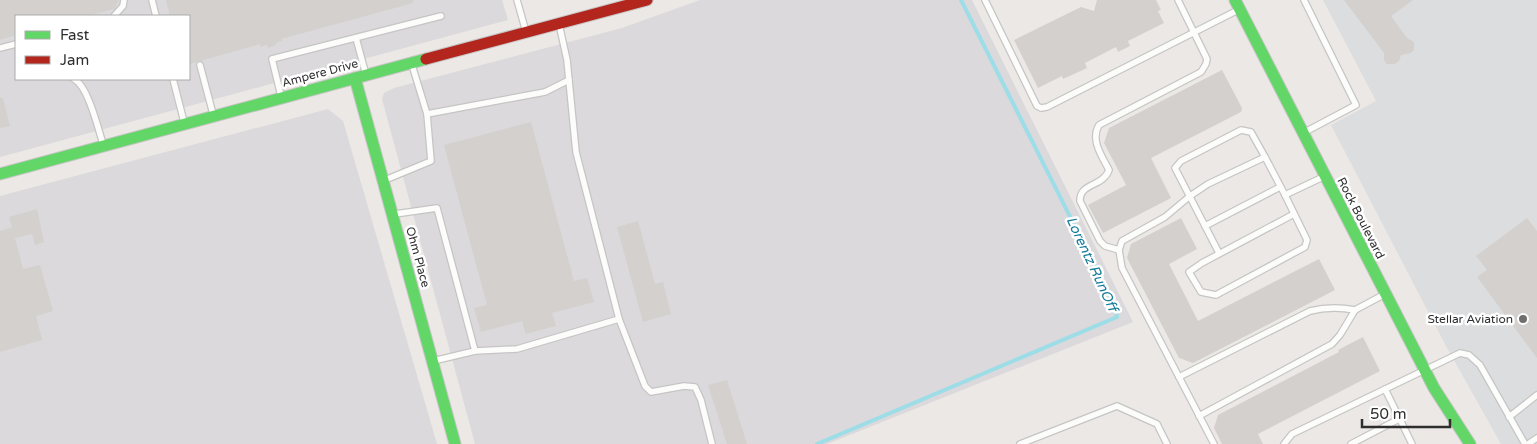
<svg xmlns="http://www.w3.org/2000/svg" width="1537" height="444" font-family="'Varela Round',sans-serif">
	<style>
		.industrial { fill: #dbd9db; fill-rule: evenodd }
		.airport { fill: #dcdddf }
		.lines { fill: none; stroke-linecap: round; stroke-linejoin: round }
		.stream { stroke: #9ddde7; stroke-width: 4 }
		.building { fill: #d3d0ce }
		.lane-casing { stroke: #c6c5c5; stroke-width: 8 }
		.fast-casing { stroke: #c6c5c5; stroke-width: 13 }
		.jam-casing { stroke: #c6c5c5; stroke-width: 13 }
		.lane { stroke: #fcfcfb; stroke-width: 5.5 }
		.fast { stroke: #63d668; stroke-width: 11 }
		.jam { stroke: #b3261e; stroke-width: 11 }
		.poi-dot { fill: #706f6e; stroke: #fff; stroke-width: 2 }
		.labels { text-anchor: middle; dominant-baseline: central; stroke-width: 5; stroke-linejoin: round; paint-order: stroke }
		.street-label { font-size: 12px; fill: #2e2e2e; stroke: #fff }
		.poi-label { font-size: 12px; fill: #2e2e2e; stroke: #fff; text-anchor: end }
		.water-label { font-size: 14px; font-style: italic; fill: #167c9a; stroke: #fff }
	</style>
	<rect width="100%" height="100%" fill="#ebe8e5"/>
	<!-- industrial -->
	<g class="industrial">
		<path d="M0 0H502L508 20 0 157ZM16 16H189V79H16Z"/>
		<polygon points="700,0 972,0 1133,322 827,444 475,444 382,99 384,93 394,88 622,28"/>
		<polygon points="328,109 343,121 437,444 0,444 0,196"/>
	</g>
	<!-- airport -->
	<polygon class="airport" points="1323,0 1537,0 1537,444 1501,444 1446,346 1331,125 1376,101"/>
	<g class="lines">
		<!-- stream -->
		<polyline class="stream" points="817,444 1117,317 1115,306 961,0"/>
	</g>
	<!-- building -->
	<g class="building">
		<polygon points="0,0 119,0 114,9 87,16 16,16 16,35 0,40"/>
		<polygon points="166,0 413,0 413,3 281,39 282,41 276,43 276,45 268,48 267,45 260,47 260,44 189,64 189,16 170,16"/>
		<polygon points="1097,0 1156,0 1161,10 1158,11 1164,23 1128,41 1130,46 1118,52 1116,47 1085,63 1087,68 1063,79 1062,76 1038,88 1014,40 1081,7 1094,11"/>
		<polygon points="1344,0 1413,0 1391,16 1407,38 1414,42 1414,50 1410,53 1401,55 1399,61 1395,64 1387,64 1384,60 1384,53"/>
		<polygon points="1222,70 1242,108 1241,112 1151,158 1171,198 1103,233 1088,205 1126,185 1104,143 1109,128"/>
		<polygon points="0,98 3,98 10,126 0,128"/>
		<polygon points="531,122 574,281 587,278 594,302 552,313 556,326 526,334 522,321 481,332 474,308 487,305 444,145"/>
		<polygon points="37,209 44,242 35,245 32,234 15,238 23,269 40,265 53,311 36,316 42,340 0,352 0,231 12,227 9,217"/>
		<polygon points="1181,218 1197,249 1169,264 1198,321 1319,259 1335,290 1193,363 1179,358 1127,258 1131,244"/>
		<polygon points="1527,218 1537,231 1537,358 1477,277 1487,270 1476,256"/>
		<polygon points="638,221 655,284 663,282 671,314 643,322 617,227"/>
		<polygon points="1363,337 1380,371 1258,434 1263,444 1222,444 1214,428 1218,415 1339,352 1338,350"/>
		<polygon points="727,380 747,444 727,444 708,385"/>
	</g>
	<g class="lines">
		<!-- lane casing -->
		<g class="lane-casing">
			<g id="lane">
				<polyline points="152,0 156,16"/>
				<polyline points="517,0 526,32"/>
				<polyline points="985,0 1037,106 1041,108 1047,107 1238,10"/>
				<polyline points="1304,0 1356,105 1305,132"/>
				<polyline points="114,16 123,6 124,0"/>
				<polyline points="356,38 366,75"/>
				<polyline points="0,48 16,44"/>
				<polyline points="200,65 213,114"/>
				<path d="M74 79C88 86 98 128 103 144"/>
				<polyline points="173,79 184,122"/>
				<polyline points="281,96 272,59 441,16"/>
				<polyline points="427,114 545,92 569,80"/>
				<polyline points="385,180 431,161 427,114 412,65"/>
				<polyline points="1285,195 1307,240 1305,247 1216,295 1201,292 1189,272 1202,263 1294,214"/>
				<polyline points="395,214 437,208 475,351 433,361"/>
				<polyline points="1205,226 1280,187"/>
				<path d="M1119 250 1105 246 1100 241 1080 201C1079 183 1103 187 1109 170 1102 156 1090 140 1099 125L1201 72 1206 64 1207 59 1178 0"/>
				<polyline points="1219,253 1175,168 1181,161 1241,130 1251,132 1265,157"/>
				<polyline points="619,319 645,386 651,392 684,386 695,387 701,400 712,444"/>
				<polyline points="475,351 517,349 619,319 576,152 567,60 559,24"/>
				<path d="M1179 377 1310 311C1326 307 1339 307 1355 310"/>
				<polyline points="1385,389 1412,444"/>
				<polyline points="1199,416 1332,344 1340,335 1355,310 1385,294"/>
				<polyline points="1509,417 1537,395"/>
				<polyline points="1020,444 1117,406 1157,424 1167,444"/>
				<polyline points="1214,444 1122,268 1119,250 1122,241 1165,217 1190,196 1208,184 1265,157 1285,195 1323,177"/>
				<polyline points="1284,444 1292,434 1460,353 1469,355 1480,365 1525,444"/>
				<polyline points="1351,444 1399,419"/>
				<polyline points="1528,444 1537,438"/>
			</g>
		</g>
		<!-- fast casing -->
		<g class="fast-casing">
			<g id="fast">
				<polyline points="1235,0 1434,388 1470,444"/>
				<polyline points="355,78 455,444"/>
				<polyline points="0,174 426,59"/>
			</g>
		</g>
		<!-- jam casing -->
		<g class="jam-casing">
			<polyline id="jam" points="426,59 647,0"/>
		</g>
		<!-- lane -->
		<use href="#lane" class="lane"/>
		<!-- fast -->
		<use href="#fast" class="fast"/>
		<!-- jam -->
		<use href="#jam" class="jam"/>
	</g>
	<!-- markers -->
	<circle class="poi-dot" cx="1523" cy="319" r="5"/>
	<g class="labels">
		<!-- street labels -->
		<g class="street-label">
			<text transform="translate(320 73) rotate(-15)">Ampere Drive</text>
			<text transform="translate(1361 218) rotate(63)">Rock Boulevard</text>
			<text transform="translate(418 257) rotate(75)">Ohm Place</text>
		</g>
		<!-- poi labels -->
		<g class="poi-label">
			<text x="1513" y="319">Stellar Aviation</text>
		</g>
		<!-- water labels -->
		<g class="water-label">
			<text transform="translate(1092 264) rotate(65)">Lorentz RunOff</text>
		</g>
	</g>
	<!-- legend -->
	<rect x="15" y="15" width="175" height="65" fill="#ffffff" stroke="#ababab"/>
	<rect x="25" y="31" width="25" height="8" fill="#63d668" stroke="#ababab"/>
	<text x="60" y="40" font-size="15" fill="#2e2e2e">Fast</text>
	<rect x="25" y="56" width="25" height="8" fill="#b3261e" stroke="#ababab"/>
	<text x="60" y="65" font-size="15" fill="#2e2e2e">Jam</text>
	<!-- scale -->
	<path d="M1362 419v8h88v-8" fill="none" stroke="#2e2e2e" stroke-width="2.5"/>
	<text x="1370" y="419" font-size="15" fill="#2e2e2e" stroke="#ffffff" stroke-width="4" paint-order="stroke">50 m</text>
</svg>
